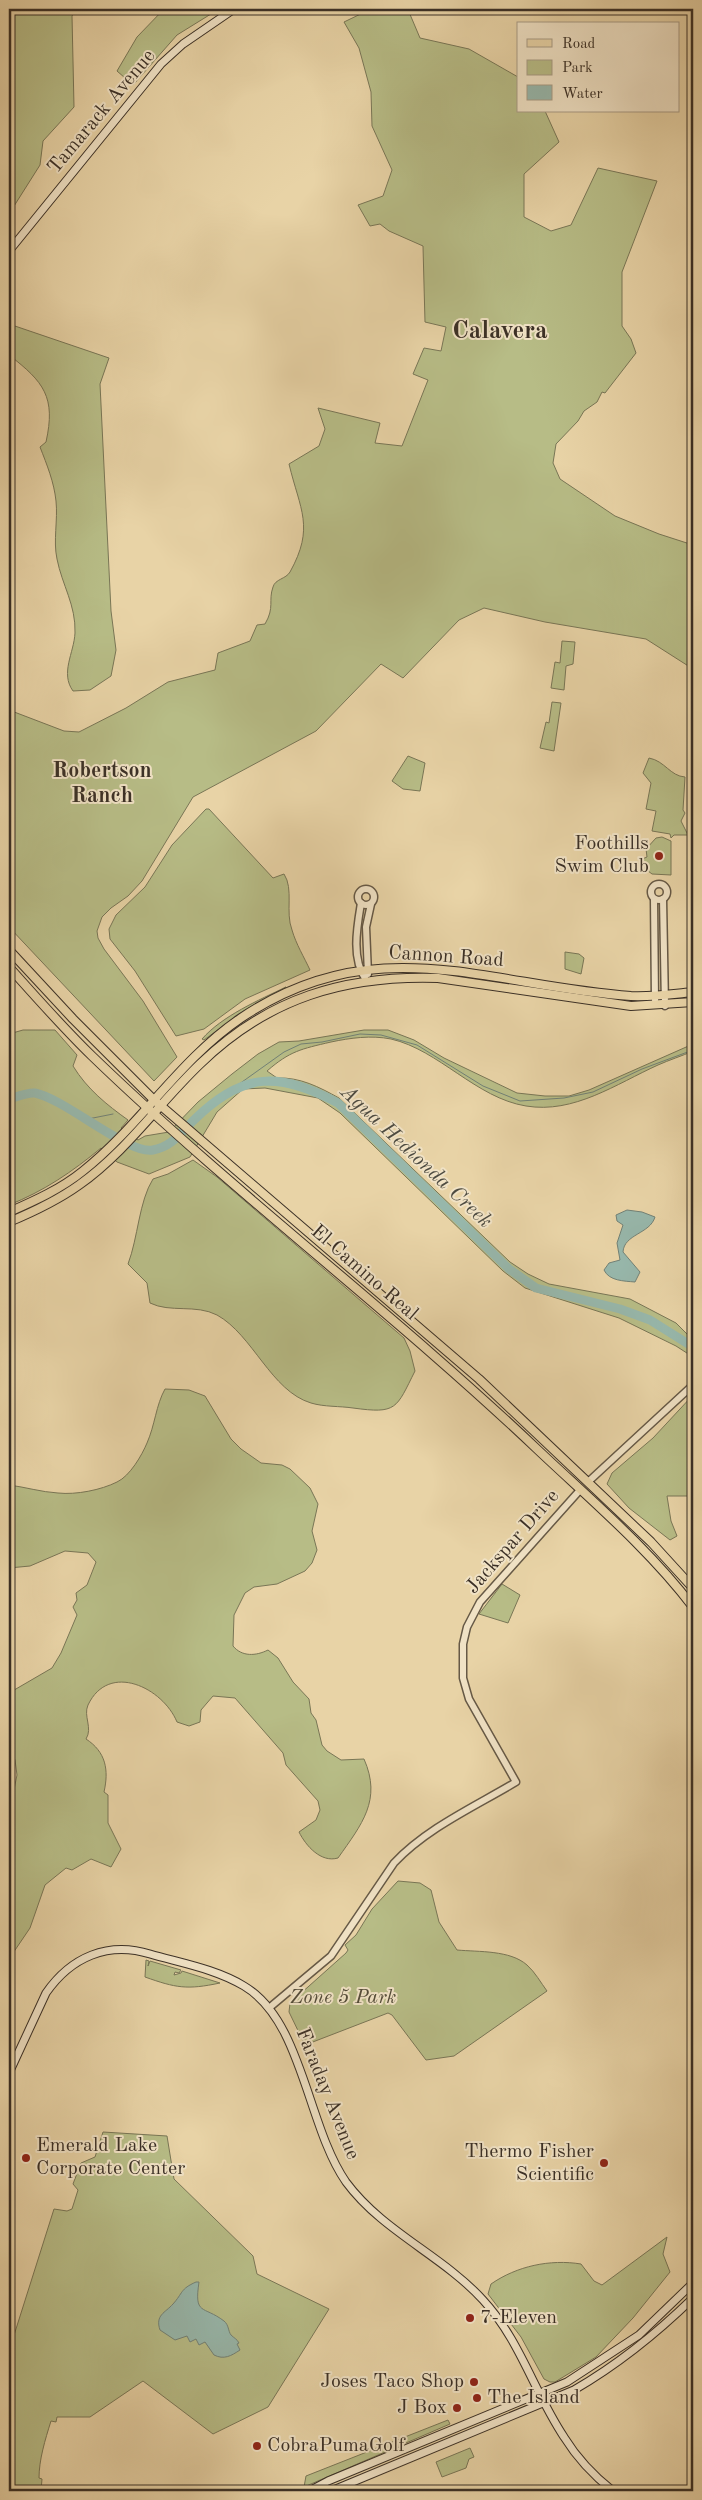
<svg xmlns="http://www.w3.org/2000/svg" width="702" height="2500" font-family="'Old Standard TT',serif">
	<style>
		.green { fill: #b7bc86; stroke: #797656 }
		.water { fill: #97b7ab; stroke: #728176 }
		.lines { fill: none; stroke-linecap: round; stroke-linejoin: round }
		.stream { stroke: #728176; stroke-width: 1 }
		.river { stroke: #97b7ab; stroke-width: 9 }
		.tertiary-casing { stroke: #665946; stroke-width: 9 }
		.secondary-casing { stroke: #3b3026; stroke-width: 9 }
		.primary-casing { stroke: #3b3026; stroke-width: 10 }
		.tertiary { stroke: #f0e2c5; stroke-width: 6 }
		.secondary { stroke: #f0e2c5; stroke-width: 7 }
		.primary { stroke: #e8d3a6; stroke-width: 8 }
		.poi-dot { fill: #8f2418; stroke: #f0e2c5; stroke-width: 2 }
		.labels { text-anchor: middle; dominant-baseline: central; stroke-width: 4; stroke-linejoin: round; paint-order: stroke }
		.street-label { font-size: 20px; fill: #3b3026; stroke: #f0e2c5 }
		.poi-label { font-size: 20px; fill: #3b3026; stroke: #f0e2c5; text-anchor: end }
		.park-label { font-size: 20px; font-style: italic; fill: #544c39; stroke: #f0e2c5 }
		.water-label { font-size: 21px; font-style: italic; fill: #4d4b41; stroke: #f0e2c5 }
		.quarter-label { font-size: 22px; font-weight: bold; fill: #3b3026; stroke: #f0e2c5 }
		.district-label { font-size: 25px; font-weight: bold; fill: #3b3026; stroke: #f0e2c5 }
	</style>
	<rect width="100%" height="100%" fill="#e8d3a6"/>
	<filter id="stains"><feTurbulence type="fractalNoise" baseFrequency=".004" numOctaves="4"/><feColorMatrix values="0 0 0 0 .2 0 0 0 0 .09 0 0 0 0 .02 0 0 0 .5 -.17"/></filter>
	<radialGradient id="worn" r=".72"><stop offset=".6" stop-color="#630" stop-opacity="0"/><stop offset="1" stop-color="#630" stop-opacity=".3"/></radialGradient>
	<!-- green -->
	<g class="green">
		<polygon points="9,9 76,9 72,16 74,107 43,141 40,165 9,214"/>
		<polygon points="164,9 219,9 177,35 133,85 117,71 137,37"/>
		<path d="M371 9 409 12 420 38 469 49 518 77V111H545L559 142 524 174V217L551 231 571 225 598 168 657 181 622 272V326L631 339 636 353 605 393 602 392 597 402 584 411 578 421 556 444 553 463 560 479 615 516 659 534 693 545V669L646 639 545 622 484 608 459 620 403 678 381 664 316 731 193 797 142 881 128 896 111 908 102 917 97 931 98 938 104 949 143 1001 177 1057 154 1081 9 927V710L64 731 79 732 126 708 168 682 215 670 218 653 250 641 257 625 265 624C275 607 268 601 273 587 275 579 286 579 290 572 315 527 300 510 289 464L319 446 325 429 318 408 380 423 375 443 402 446 428 380 413 374 424 348 441 351 446 327 425 322 423 246 389 231 380 224 370 226 358 205 383 196 392 170 372 126 371 92 359 48 344 22Z"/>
		<path d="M9 324 109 358 100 384 111 611 116 650 111 676 90 690 73 691C60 673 74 653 75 633 76 605 62 585 57 559 53 541 58 520 56 501 54 482 47 465 40 447L46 442C56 397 44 382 9 355Z"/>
		<polygon points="562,641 575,642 573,664 566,666 564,690 551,688 555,662 560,663"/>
		<polygon points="552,702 561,703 554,751 540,748 546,722 549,723"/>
		<polygon points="408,756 425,763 420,791 403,789 392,781"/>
		<path d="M649 758C665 761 670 776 685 777L683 810 685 813 681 821 688 835H674L671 838 670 834 652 831 656 811 646 809 651 783 643 773Z"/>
		<path d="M206 809H209L273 878 284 874C294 889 285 912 292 930 296 944 304 957 310 970L245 999 204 1029 176 1036 135 971 110 939 109 929 116 915 145 887 172 845Z"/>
		<polygon points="662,837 671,841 671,875 652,874 639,864 640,860 647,857 646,849 656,838"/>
		<polygon points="565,952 579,954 584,958 581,974 565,969"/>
		<path d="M286 987 245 1010 204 1040 202 1039C222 1016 259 1000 286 987Z"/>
		<path d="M23 1030H55L77 1055 73 1066C87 1089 107 1105 128 1120L121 1128 138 1140 145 1136 169 1132 198 1102 232 1074 258 1054 279 1042 299 1041 364 1030H388L414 1040 444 1058 517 1093 545 1096H569L589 1090 693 1044V1051C682 1056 669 1060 658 1065 616 1084 574 1114 526 1106 476 1098 439 1050 391 1039 371 1035 350 1038 331 1042 301 1049 290 1051 267 1071L277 1078C300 1077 319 1087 339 1098L510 1262 528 1274 549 1284 630 1299 676 1323 693 1340V1357L676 1346 619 1318 525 1288 503 1271 340 1113 318 1098 265 1088 243 1089 217 1112 190 1157 149 1174 117 1162 101 1148C72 1172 44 1191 9 1205V1034Z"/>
		<path d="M193 1160 217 1177 404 1338 410 1351 415 1371C396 1409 397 1414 353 1408 340 1406 324 1407 311 1403 271 1391 253 1335 217 1315 196 1304 170 1313 150 1303L147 1283 128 1264C138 1238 139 1201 153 1179L168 1174Z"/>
		<path d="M165 1389 189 1390 205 1396 231 1439 241 1449 261 1463 282 1465 290 1469 310 1488 318 1504 312 1531 317 1550 312 1563 305 1571 277 1584 254 1587 245 1593 234 1615 233 1646C242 1657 256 1656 268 1650L278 1658 293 1682 309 1699 311 1713 316 1720 322 1745 327 1751 341 1760 364 1759C382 1800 362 1824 338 1858 321 1863 306 1846 299 1832L316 1820 320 1810 318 1801 286 1765 283 1753 235 1698 213 1696 201 1710 200 1722 189 1726 177 1722C163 1688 109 1661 88 1705 83 1716 93 1728 86 1739 106 1752 109 1770 104 1792L108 1795V1823L121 1849 111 1867 91 1859 72 1870 66 1868 45 1885 30 1928 9 1959V1814L17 1775 15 1760 9 1748V1693L52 1668 61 1653 77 1615 73 1607 77 1600 76 1593 87 1585 96 1562 88 1553 65 1551 30 1566 9 1568V1485C25 1487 41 1492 58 1493 76 1495 101 1490 117 1482 130 1476 142 1455 147 1443 155 1425 156 1405 165 1389Z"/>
		<polygon points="693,1395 693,1496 667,1496 671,1521 677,1536 670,1540 629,1508 607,1484 612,1473 653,1438"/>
		<polygon points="502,1584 520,1595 508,1623 479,1614"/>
		<path d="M398 1881 420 1883 431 1890 439 1922 457 1950C479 1952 510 1950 527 1965 535 1972 541 1983 547 1991L454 2056 426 2060 392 2015 388 2013 305 2045 289 2012 290 2003 346 1953 348 1950 345 1945 356 1935 372 1909Z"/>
		<path d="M146 1960 149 1961 148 1966 150 1961 181 1970 179 1973 175 1972 174 1975 181 1973 182 1971 220 1983C187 1990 176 1988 145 1977Z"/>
		<path d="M103 2132 167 2136 174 2179 253 2256 257 2274 329 2309 268 2407 213 2434 143 2381 90 2417H57L56 2422 51 2421C45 2440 39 2460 39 2478L42 2479 41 2491H9V2351L54 2209 67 2211 72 2209 78 2190 73 2184 81 2163 95 2157Z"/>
		<path d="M667 2237 663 2254 670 2272 633 2318 596 2357 555 2382H550L544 2379 521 2337 488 2294 491 2284C517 2266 550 2259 581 2264L594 2281 602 2285Z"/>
		<polygon points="448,2420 450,2424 304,2487 306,2476"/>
		<polygon points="470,2448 474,2457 469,2459 466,2468 442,2477 436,2462"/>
	</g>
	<!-- water -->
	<g class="water">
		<path d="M627 1210 642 1212 655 1217C650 1234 624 1234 623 1252L640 1272 635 1282C624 1281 609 1281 604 1270L609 1263 620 1260 617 1243 623 1225 617 1221 616 1215Z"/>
		<path d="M196 2282H199C194 2316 203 2305 224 2321 229 2325 228 2331 231 2335 234 2338 237 2339 239 2343L237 2344 240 2350C231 2356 224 2360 214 2355L205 2342 199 2345 196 2339 190 2342 187 2336 175 2340 160 2330C155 2315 165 2313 173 2304 183 2293 180 2289 196 2282Z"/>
	</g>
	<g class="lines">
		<!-- stream -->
		<g class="stream">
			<polyline points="235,1087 284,1052 301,1044 322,1042 360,1034 381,1035 417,1045 483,1086 520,1101 564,1098 593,1092 642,1069 693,1050"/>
			<polyline points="88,1119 113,1114"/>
		</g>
		<!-- river -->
		<path class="river" d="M9 1099C16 1097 28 1092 35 1093 65 1099 129 1155 153 1150 173 1146 181 1132 195 1119 244 1071 280 1072 338 1103L509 1269 536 1288 620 1309 650 1320 693 1347"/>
		<!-- tertiary casing -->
		<g class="tertiary-casing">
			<g id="tertiary">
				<circle cx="659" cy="892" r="8"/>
				<circle cx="366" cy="897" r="8"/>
				<polyline points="654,899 655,1000"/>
				<polyline points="663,899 665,1006"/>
				<path d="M361 903C357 927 351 959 366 980"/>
				<polyline points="368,974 366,927 371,904"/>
				<polyline points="588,1482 693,1385"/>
				<path d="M269 2008 331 1956 394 1863C427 1828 474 1807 516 1782L469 1699 463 1678V1644L467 1627 480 1602 580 1490"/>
			</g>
		</g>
		<!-- secondary casing -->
		<g class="secondary-casing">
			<g id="secondary">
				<polyline points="9,251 161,64 183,44 234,9"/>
				<path d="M9 2073 46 1993C71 1957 108 1941 150 1954 181 1963 216 1969 244 1986 303 2021 307 2126 346 2182 383 2232 442 2255 483 2300 520 2340 534 2392 564 2437 577 2458 594 2476 613 2491"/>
				<polyline points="309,2491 328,2481 567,2382 639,2335 693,2283"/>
				<path d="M331 2491 574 2390C619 2364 656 2334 693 2298"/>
			</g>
		</g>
		<!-- primary casing -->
		<g class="primary-casing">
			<g id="primary">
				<polyline points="9,950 73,1019 153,1099 479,1379 651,1542 693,1588"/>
				<path d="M9 967C36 997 63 1028 92 1056 235 1194 394 1313 538 1450 591 1500 649 1549 693 1607"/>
				<path d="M9 1212C34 1201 61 1189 83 1171 141 1125 179 1060 241 1018 376 927 488 986 631 996 652 997 673 994 693 992"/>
				<path d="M9 1222C33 1212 58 1200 79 1185 126 1152 159 1103 200 1064 268 998 345 975 438 978L631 1006 693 1002"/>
			</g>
		</g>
		<!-- tertiary -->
		<use href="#tertiary" class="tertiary"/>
		<!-- secondary -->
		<use href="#secondary" class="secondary"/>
		<!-- primary -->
		<use href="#primary" class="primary"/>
	</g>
	<!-- markers -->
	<g class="poi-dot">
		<circle cx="659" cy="856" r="5"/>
		<circle cx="26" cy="2158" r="5"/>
		<circle cx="604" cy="2163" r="5"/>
		<circle cx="470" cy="2318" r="5"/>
		<circle cx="474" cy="2382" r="5"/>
		<circle cx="477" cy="2398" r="5"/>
		<circle cx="457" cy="2408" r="5"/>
		<circle cx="257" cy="2446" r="5"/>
	</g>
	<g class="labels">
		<!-- street labels -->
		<g class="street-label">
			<text transform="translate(102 112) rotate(-50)">Tamarack Avenue</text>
			<text transform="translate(446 957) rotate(4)">Cannon Road</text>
			<text transform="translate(364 1273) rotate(41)">El Camino Real</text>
			<text transform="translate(513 1542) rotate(-49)">Jackspar Drive</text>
			<text transform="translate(327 2094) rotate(68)">Faraday Avenue</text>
		</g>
		<!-- poi labels -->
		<g class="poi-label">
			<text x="649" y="844">Foothills<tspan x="649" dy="23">Swim Club</tspan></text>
			<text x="36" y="2146" text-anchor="start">Emerald Lake<tspan x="36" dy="23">Corporate Center</tspan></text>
			<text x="594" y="2152">Thermo Fisher<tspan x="594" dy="23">Scientific</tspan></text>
			<text x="480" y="2318" text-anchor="start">7-Eleven</text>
			<text x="464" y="2382">Joses Taco Shop</text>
			<text x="487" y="2398" text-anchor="start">The Island</text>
			<text x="447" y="2408">J Box</text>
			<text x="267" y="2446" text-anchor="start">CobraPumaGolf</text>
		</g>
		<!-- park labels -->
		<g class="park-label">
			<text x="343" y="1998">Zone 5 Park</text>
		</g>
		<!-- water labels -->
		<g class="water-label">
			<text transform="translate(416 1157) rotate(43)">Agua Hedionda Creek</text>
		</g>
		<!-- quarter labels -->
		<g class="quarter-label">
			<text x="102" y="771">Robertson<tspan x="102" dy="25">Ranch</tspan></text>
		</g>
		<!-- district labels -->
		<g class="district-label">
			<text x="500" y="331">Calavera</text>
		</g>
	</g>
	<!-- margin -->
	<rect width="702" height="2500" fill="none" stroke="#e8d3a6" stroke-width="30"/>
	<rect x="10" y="10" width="682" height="2480" fill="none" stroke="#3b3026" stroke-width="2.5"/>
	<rect x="15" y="15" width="672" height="2470" fill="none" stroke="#3b3026"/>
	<!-- legend -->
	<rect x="517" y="22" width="162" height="90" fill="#f0e2c5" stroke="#a89b85"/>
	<rect x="527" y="39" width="25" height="8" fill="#e8d3a6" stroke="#a89b85"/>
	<text x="562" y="48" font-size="15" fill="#3b3026">Road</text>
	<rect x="527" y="60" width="25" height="15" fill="#b7bc86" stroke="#a89b85"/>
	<text x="562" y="72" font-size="15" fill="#3b3026">Park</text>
	<rect x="527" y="85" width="25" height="15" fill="#97b7ab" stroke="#a89b85"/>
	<text x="562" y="98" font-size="15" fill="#3b3026">Water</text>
	<rect width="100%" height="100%" filter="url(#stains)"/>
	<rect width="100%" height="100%" fill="url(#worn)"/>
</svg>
